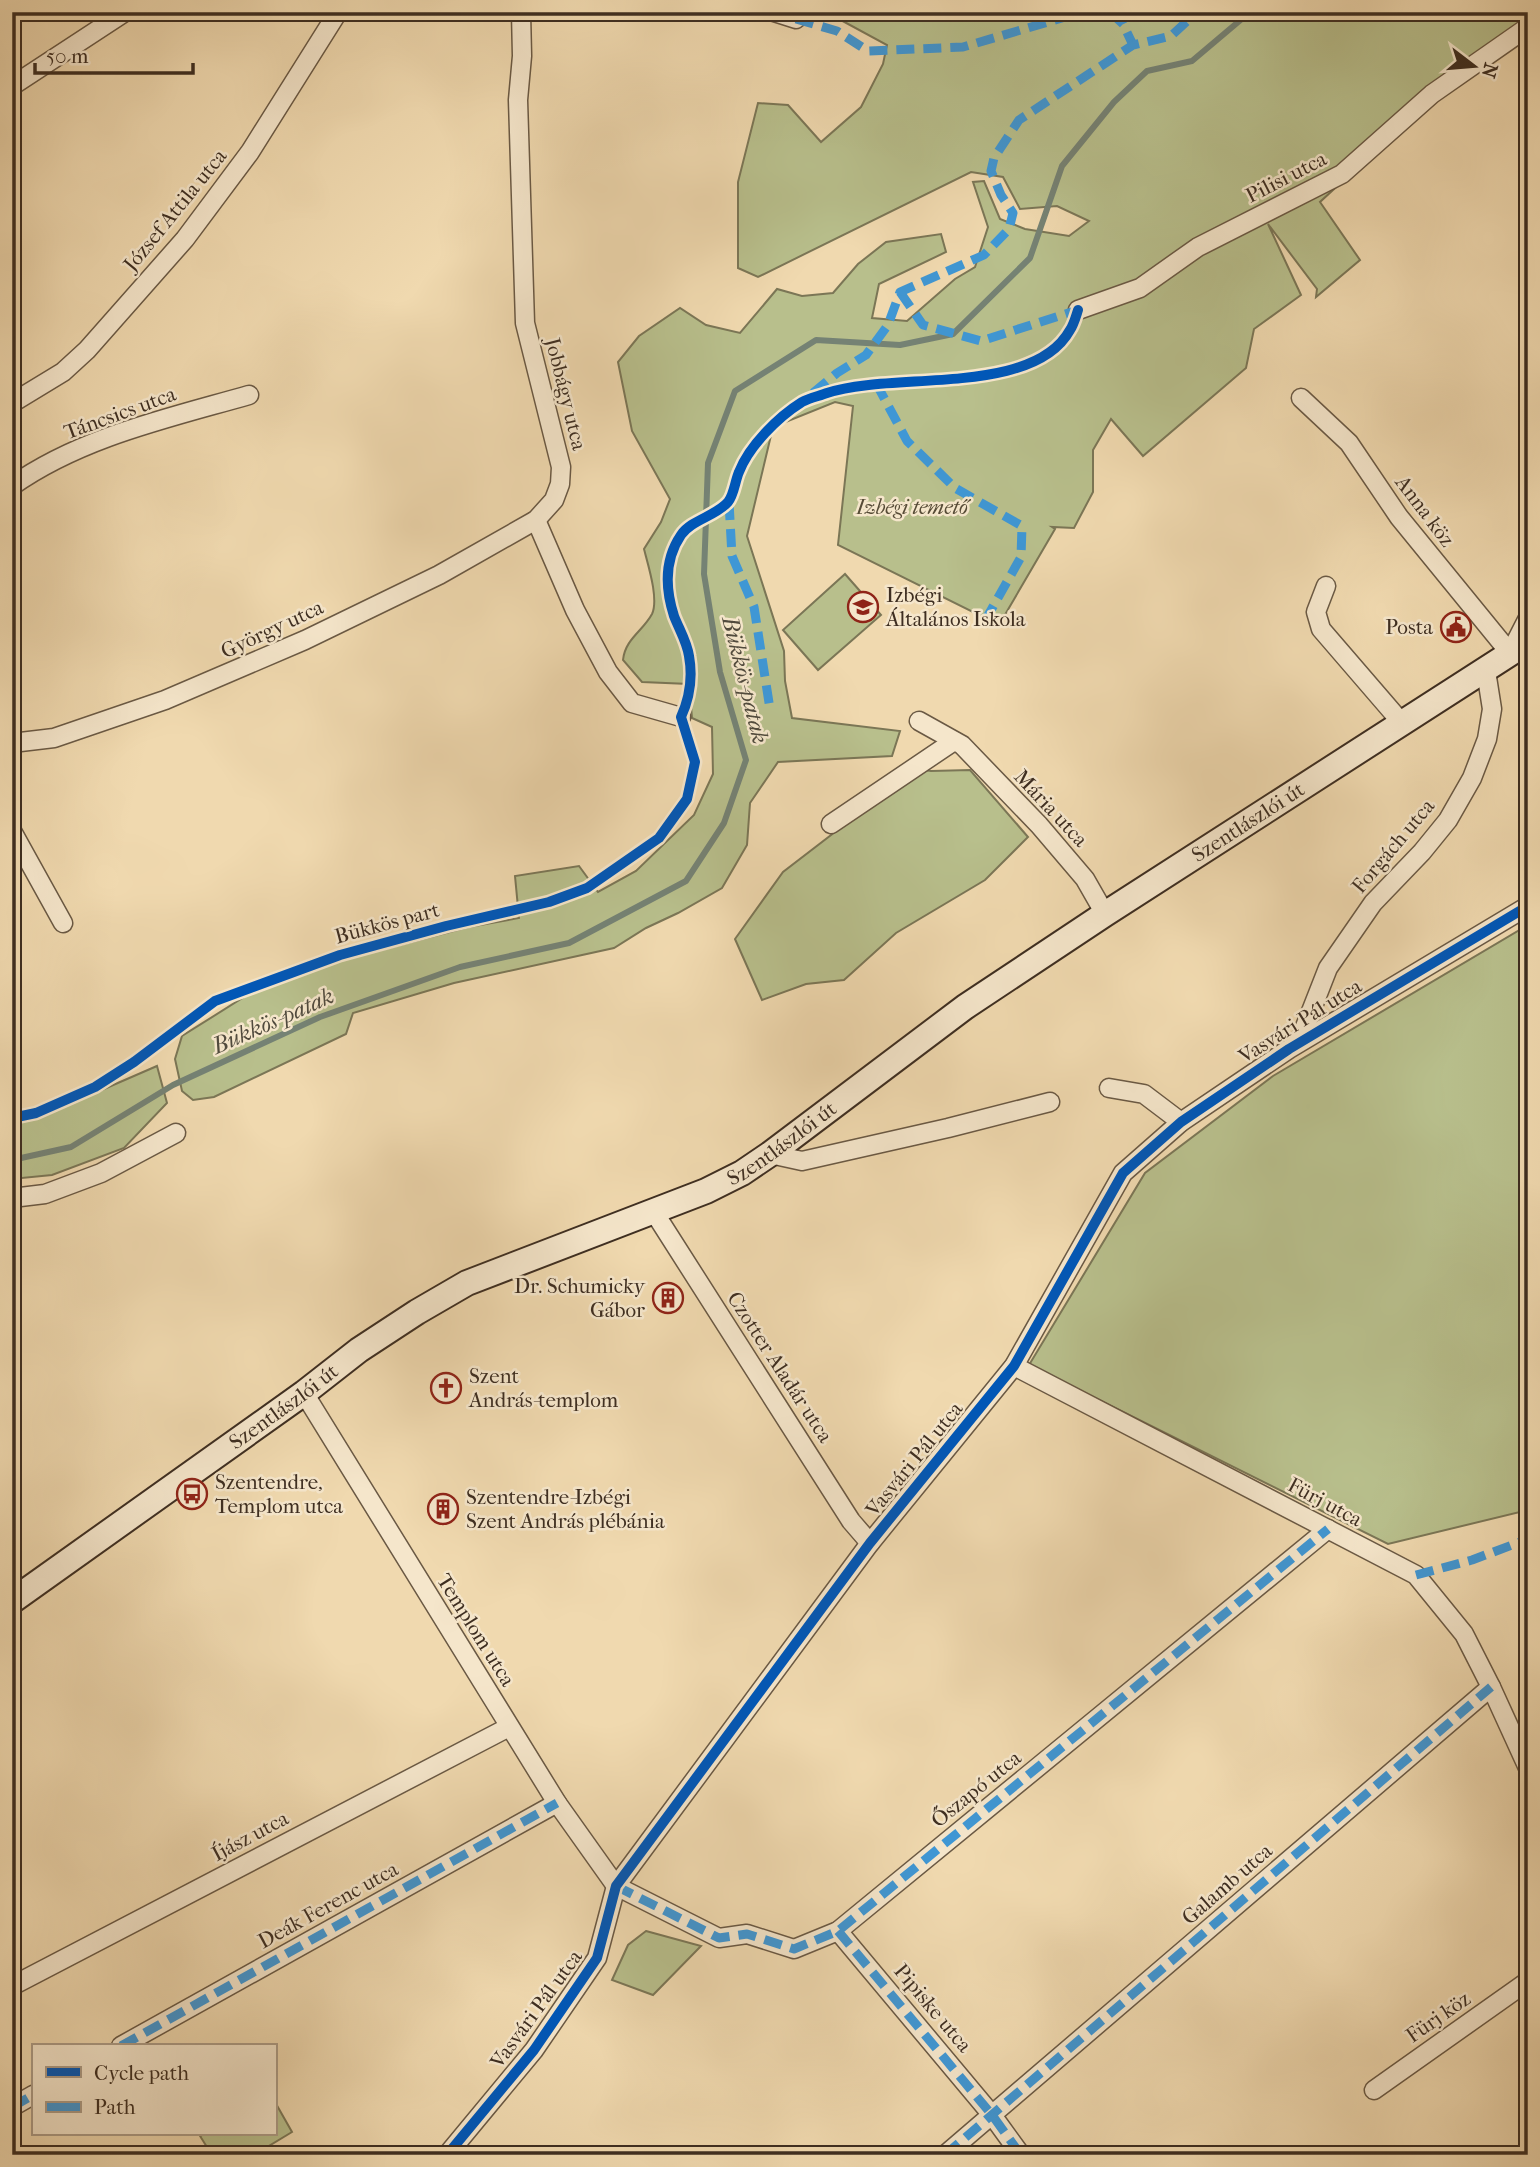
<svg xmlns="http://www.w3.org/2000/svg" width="1540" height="2167" font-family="'IM FELL French Canon',serif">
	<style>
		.green { fill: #b8bf8c; stroke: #7b7656; stroke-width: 2 }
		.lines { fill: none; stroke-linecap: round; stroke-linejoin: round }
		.stream { stroke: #758274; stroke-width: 6 }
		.minor-casing { stroke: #6a5944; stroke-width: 21 }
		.secondary-casing { stroke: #3e2e21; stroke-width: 28 }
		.minor { stroke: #f5e6cb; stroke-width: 18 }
		.secondary { stroke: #f5e6cb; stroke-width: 24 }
		.quiet { stroke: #3f97d5; stroke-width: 9; stroke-dasharray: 18 9; stroke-linecap: butt }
		.cycleway-casing { stroke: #f5e6cb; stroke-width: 15 }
		.cycleway { stroke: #0057b8; stroke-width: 10 }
		.labels { text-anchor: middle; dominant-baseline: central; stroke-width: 5; stroke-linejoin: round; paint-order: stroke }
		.street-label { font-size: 21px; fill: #3e2e21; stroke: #f5e6cb }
		.park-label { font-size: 21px; font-style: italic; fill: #564b36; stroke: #f5e6cb }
		.poi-label { font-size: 21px; fill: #3e2e21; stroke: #f5e6cb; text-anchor: start }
		.water-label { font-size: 23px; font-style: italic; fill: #504a3d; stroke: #f5e6cb }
	</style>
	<rect width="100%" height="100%" fill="#f0d9af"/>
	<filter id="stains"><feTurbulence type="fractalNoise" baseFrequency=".00286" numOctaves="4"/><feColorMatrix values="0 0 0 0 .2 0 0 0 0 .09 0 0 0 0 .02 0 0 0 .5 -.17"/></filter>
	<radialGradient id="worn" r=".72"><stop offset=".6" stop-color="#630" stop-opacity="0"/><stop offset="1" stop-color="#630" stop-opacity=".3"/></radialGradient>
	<!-- green -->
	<g class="green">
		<path d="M826 12H1528V21L1472 62 1320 202 1360 260 1316 297 1317 289 1268 224 1301 295 1254 329 1246 368 1143 456 1111 419 1093 450V492L1074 528 1052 527 1055 529 999 625 838 545 853 406 835 402 773 427 747 536 784 651 785 681 792 718 900 731 892 756 778 762 750 803 747 845 722 888 678 913 646 928 614 948 454 983 353 1013 346 1034 214 1097 193 1100 182 1091 175 1059 182 1036 252 992 338 961 469 927 519 918 515 876 579 866 598 892 636 871 694 815 713 774 712 727 692 718 689 684 642 682 623 660C625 639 643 631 652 614 659 599 648 565 644 549L661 522 670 499 632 431 618 362 639 336 680 308 706 325 740 333 777 289 802 296 833 293 858 264 886 242 941 234 946 252 879 284 872 318 907 321 955 279 975 267 988 227 973 182 984 181 1000 219 1025 229 1069 236 1089 221 1057 206 1020 209 1003 177 971 172 758 277 738 268V182L758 103 788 105 821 142 861 107 883 64 887 45Z"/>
		<polygon points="845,574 881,615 818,670 783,630"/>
		<polygon points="917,769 931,771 970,770 1028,837 985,880 896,933 844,980 806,984 762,1000 735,939 783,872"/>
		<polygon points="1528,925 1528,1510 1388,1544 1029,1365 1145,1173 1273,1076"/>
		<polygon points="157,1066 167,1103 124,1148 52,1175 12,1179 12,1123 58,1109"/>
		<polygon points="646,1931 701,1946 653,1995 612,1980 628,1945"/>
		<polygon points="275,2102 292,2132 254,2155 212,2155 200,2136 204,2134 275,2134"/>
	</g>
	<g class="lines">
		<!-- stream -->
		<polyline class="stream" points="12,1160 71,1147 173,1085 320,1017 460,967 569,943 686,881 724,823 746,760 720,672 704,574 708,463 735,391 816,340 900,345 953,334 1030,258 1062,166 1114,102 1147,71 1192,61 1250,12"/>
		<!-- minor casing -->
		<g class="minor-casing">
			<g id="minor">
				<polyline points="774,12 796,19"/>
				<polyline points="12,86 125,12"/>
				<polyline points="1078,310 1140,288 1198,247 1342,174 1432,94 1528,27"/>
				<polyline points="1301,398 1349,443 1399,517 1510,653 1528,618"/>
				<polyline points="12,403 63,372 87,350 185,239 250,152 338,12"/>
				<path d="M12 486C81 437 169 418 249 395"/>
				<polyline points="536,520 575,610 608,672 632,703 681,717"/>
				<polyline points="1326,586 1316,612 1321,629 1402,723"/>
				<polyline points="919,721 962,745 1039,825 1085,879 1105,914"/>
				<polyline points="12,743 54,738 165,700 305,640 439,575 536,520 554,500 560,484 561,467 525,323 518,100 522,56 521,12"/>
				<polyline points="831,824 954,741"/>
				<polyline points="12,831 63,923"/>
				<polyline points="1299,1042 1328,968 1373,903 1422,852 1448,820 1472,778 1487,739 1492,709 1486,671"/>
				<polyline points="1109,1088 1144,1094 1181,1122"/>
				<polyline points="770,1154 802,1161 948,1128 1050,1102"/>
				<polyline points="12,1198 45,1194 101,1173 176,1133"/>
				<polyline points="654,1212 851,1521 870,1543"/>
				<polyline points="1014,1366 1416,1575 1464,1634 1491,1687 1528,1768"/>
				<polyline points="304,1393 557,1803 616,1886 719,1938 747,1934 794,1949 838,1931 1328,1529"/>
				<polyline points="838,1931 992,2115 1021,2155"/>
				<polyline points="12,1986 509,1727"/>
				<polyline points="121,2046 557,1803"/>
				<polyline points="1374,2090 1528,1981"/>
				<polyline points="12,2107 33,2095"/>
				<polyline points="447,2155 534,2050 597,1958 616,1886 870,1543 1014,1366 1123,1173 1181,1122 1289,1049 1528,906"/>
				<polyline points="945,2155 1491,1687"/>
			</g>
		</g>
		<!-- secondary casing -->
		<g class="secondary-casing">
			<g id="secondary">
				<path id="s1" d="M12 1601 304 1393 359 1350 417 1312 467 1283 706 1191 742 1173 770 1154 965 1007 1105 914 1528 642"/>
			</g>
		</g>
		<!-- minor -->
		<use href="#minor" class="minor"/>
		<!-- secondary -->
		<use href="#secondary" class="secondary"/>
		<!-- quiet -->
		<g class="quiet">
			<polyline points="1110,12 1123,24 1133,45"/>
			<polyline points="796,19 837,31 868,51 963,47 1082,12"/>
			<polyline points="900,292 923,325 981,341 1078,310"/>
			<polyline points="876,383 907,441 955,488 1022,526 1021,557 986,619"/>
			<polyline points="813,393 837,373 866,355 888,325 900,292 984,255 1009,229 1013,213 1001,195 991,171 994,158 1019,120 1133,45 1171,36 1197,12"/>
			<polyline points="729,502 732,556 754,607 770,709"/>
			<polyline points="1416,1575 1472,1560 1528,1539"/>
			<polyline points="616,1886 719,1938 747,1934 794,1949 838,1931 1328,1529"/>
			<polyline points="838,1931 992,2115 1021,2155"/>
			<polyline points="121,2046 557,1803"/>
			<polyline points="12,2107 33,2095"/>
			<polyline points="945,2155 1491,1687"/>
		</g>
		<!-- cycleway casing -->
		<g class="cycleway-casing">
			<g id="cycleway">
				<path d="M12 1118 36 1113 95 1087 134 1062 215 1001 340 955 446 926 549 902 587 888 659 838 687 799 695 762 681 717C690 697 693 678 689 656 687 642 679 629 674 616 665 588 664 560 681 535 691 520 716 516 728 502 734 495 735 481 739 472 749 446 778 417 802 402 809 398 819 396 827 393 892 371 1033 397 1070 330 1074 324 1076 316 1078 310"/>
				<polyline points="447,2155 534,2050 597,1958 616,1886 870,1543 1014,1366 1123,1173 1181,1122 1289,1049 1528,906"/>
			</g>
		</g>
		<!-- cycleway -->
		<use href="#cycleway" class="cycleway"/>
	</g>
	<!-- icons -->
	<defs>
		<g id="school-ring" transform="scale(1.575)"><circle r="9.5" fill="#f5e6cb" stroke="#8f2418" stroke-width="1.5"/><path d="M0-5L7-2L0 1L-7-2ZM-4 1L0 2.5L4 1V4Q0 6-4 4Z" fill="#8f2418"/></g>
		<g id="civic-ring" transform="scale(1.575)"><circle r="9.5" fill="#f5e6cb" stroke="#8f2418" stroke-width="1.5"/><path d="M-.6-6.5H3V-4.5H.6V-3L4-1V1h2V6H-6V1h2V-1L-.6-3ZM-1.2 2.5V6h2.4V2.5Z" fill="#8f2418"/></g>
		<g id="building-ring" transform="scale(1.575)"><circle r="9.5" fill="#f5e6cb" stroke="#8f2418" stroke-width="1.5"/><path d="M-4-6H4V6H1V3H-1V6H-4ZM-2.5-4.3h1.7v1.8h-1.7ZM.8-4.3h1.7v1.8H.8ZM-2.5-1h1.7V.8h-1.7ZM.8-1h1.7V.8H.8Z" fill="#8f2418"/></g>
		<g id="church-ring" transform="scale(1.575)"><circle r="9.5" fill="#f5e6cb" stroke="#8f2418" stroke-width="1.5"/><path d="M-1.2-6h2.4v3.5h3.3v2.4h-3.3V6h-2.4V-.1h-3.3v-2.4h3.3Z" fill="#8f2418"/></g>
		<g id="bus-ring" transform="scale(1.575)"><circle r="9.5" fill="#f5e6cb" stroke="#8f2418" stroke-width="1.5"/><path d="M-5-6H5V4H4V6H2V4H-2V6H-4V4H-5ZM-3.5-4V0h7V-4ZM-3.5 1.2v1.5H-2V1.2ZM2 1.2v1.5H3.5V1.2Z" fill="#8f2418"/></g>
	</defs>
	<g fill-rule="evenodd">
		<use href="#school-ring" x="863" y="607"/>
		<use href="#civic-ring" x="1456" y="627"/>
		<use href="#building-ring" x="668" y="1298"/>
		<use href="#church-ring" x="446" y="1388"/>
		<use href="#bus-ring" x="192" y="1494"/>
		<use href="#building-ring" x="443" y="1509"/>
	</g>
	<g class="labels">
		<!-- street labels -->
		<g class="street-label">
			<text transform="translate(1286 177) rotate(-27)">Pilisi utca</text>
			<text transform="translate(175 210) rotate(-51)">József Attila utca</text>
			<text transform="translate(566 394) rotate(76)">Jobbágy utca</text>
			<text transform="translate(120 413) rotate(-20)">Táncsics utca</text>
			<text transform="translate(1425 511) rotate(53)">Anna köz</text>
			<text transform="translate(272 629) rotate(-25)">György utca</text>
			<text transform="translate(1051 808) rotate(47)">Mária utca</text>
			<text stroke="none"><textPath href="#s1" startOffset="1468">Szentlászlói út</textPath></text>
			<text transform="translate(1393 846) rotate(-50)">Forgách utca</text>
			<text transform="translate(387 923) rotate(-15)">Bükkös part</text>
			<text transform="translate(1300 1021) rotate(-32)">Vasvári Pál utca</text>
			<text stroke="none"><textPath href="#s1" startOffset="901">Szentlászlói út</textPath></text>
			<text transform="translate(780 1367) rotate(57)">Czotter Aladár utca</text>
			<text stroke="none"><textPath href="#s1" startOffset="334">Szentlászlói út</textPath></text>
			<text transform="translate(914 1459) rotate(-51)">Vasvári Pál utca</text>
			<text transform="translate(1325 1502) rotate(28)">Fürj utca</text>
			<text transform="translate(476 1630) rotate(58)">Templom utca</text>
			<text transform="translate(976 1789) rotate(-39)">Őszapó utca</text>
			<text transform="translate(250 1836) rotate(-28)">Íjász utca</text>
			<text transform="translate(1227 1884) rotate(-41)">Galamb utca</text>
			<text transform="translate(328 1905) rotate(-29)">Deák Ferenc utca</text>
			<text transform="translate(933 2008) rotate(50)">Pipiske utca</text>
			<text transform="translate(536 2009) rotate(-54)">Vasvári Pál utca</text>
			<text transform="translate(1438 2017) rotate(-35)">Fürj köz</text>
		</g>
		<!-- park labels -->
		<g class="park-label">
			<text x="912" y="507">Izbégi temető</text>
		</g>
		<!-- poi labels -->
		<g class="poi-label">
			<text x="886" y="595">Izbégi<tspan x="886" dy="24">Általános Iskola</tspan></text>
			<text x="1433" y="627" text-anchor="end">Posta</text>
			<text x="645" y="1286" text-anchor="end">Dr. Schumicky<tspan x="645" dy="24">Gábor</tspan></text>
			<text x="469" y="1376">Szent<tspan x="469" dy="24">András-templom</tspan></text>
			<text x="215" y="1482">Szentendre,<tspan x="215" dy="24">Templom utca</tspan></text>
			<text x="466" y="1497">Szentendre-Izbégi<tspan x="466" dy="24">Szent András plébánia</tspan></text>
		</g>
		<!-- water labels -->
		<g class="water-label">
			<text transform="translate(745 680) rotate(76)">Bükkös-patak</text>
			<text transform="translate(273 1021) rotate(-24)">Bükkös-patak</text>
		</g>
	</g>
	<!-- margin -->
	<rect width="1540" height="2167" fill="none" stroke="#f0d9af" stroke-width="42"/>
	<rect x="14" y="14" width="1512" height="2139" fill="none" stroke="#3e2e21" stroke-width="3.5"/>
	<rect x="21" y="21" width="1498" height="2125" fill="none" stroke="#3e2e21" stroke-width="2"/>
	<!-- legend -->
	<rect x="32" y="2044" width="245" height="91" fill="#f5e6cb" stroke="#ac9c87" stroke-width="2"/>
	<rect x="46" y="2067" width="35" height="10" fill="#0057b8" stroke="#ac9c87" stroke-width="2"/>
	<text x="94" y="2080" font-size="21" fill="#3e2e21">Cycle path</text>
	<rect x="46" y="2102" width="35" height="10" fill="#3f97d5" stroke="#ac9c87" stroke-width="2"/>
	<text x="94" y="2114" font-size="21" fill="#3e2e21">Path</text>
	<!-- north arrow -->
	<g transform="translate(1474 66) rotate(106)" stroke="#f5e6cb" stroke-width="5" paint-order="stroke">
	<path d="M0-5L12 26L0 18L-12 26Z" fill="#3e2e21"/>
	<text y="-10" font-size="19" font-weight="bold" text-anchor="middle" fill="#3e2e21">N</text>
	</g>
	<!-- scale -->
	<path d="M35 63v10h158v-10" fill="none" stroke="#3e2e21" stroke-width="3.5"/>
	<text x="46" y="63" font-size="21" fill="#3e2e21" stroke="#f5e6cb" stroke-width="5" paint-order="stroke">50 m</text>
	<rect width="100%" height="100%" filter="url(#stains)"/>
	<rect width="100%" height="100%" fill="url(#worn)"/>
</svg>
